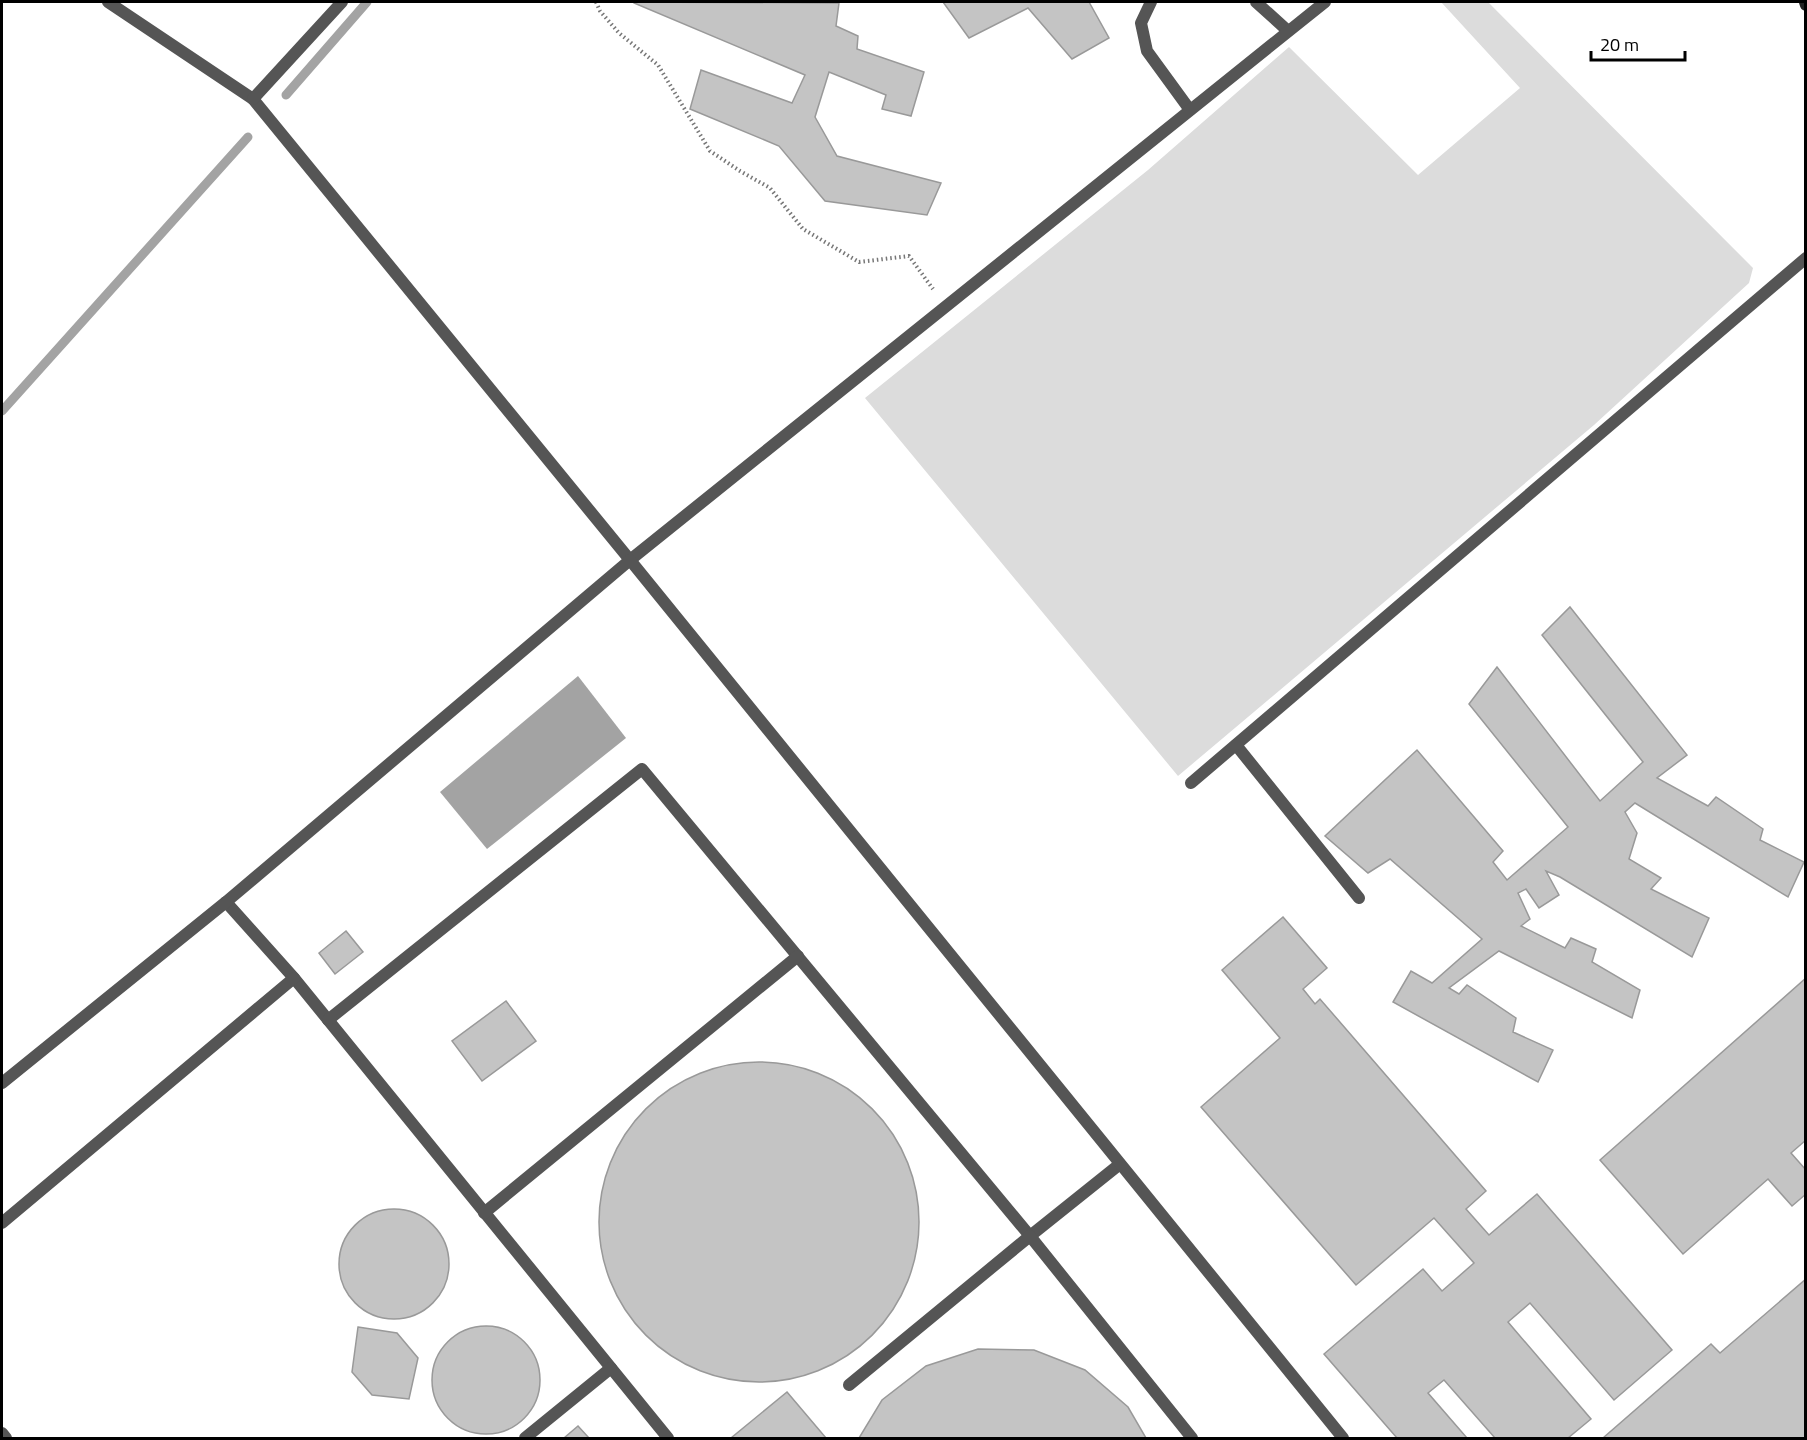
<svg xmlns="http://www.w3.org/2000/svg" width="1807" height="1440" font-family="'Titillium Web',sans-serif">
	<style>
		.green { fill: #dcdcdc }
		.water { fill: #a3a3a3 }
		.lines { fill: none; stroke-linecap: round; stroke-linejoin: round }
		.stream { stroke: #a3a3a3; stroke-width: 9 }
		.building { fill: #c4c4c4; stroke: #999; stroke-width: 1.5 }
		.path { stroke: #777; stroke-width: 4; stroke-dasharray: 1.5 3; stroke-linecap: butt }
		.service { stroke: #555; stroke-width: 12 }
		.minor { stroke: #555; stroke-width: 12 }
		.secondary { stroke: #222; stroke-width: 12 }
	</style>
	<rect width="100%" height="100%" fill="#fff"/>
	<!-- green -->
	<polygon class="green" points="1441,2 1488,2 1753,268 1749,283 1594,425 1178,776 865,398 1148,170 1289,47 1418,175 1520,88"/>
	<!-- water -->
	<polygon class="water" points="578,676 626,738 487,849 440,792"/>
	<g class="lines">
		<!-- stream -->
		<g class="stream">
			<polyline points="286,95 367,2"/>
			<polyline points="2,411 248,137"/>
		</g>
	</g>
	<!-- building -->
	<g class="building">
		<polygon points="634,2 839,3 836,26 858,36 857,49 924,72 911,116 882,109 886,95 829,72 815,117 837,156 941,183 927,215 825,201 779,146 690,109 701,70 792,103 805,75 634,3"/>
		<polygon points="943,2 1089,2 1109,38 1072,59 1028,8 969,38"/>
		<polygon points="1570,607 1687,755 1657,778 1708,806 1716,797 1763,829 1760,840 1804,862 1788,897 1635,803 1625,812 1637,833 1629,859 1661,878 1651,889 1709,918 1692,957 1560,877 1546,871 1559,895 1539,908 1526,889 1518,893 1530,919 1521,926 1565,948 1571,938 1596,949 1592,962 1640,990 1632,1018 1499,951 1449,988 1459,994 1467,985 1516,1018 1513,1032 1553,1050 1538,1082 1393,1002 1411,971 1432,983 1482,939 1390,859 1368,873 1325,836 1417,750 1503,851 1493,862 1507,880 1568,827 1469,704 1497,667 1600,801 1643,762 1542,635"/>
		<polygon points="1283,917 1327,968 1303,989 1315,1004 1320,999 1486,1191 1466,1209 1489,1235 1537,1194 1672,1350 1614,1400 1530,1303 1508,1322 1591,1419 1568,1438 1495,1438 1444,1380 1428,1393 1467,1438 1397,1438 1324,1354 1423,1269 1442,1291 1474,1263 1434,1218 1356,1285 1201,1107 1280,1038 1222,970"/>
		<polygon points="346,931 363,952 335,974 319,953"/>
		<polygon points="1806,978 1806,1140 1791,1153 1806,1170 1806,1194 1792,1206 1768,1179 1683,1254 1600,1160"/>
		<polygon points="506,1001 536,1041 482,1081 452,1041"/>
		<circle cx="759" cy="1222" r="160"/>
		<circle cx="394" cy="1264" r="55"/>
		<polygon points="1806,1279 1806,1438 1603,1438 1711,1344 1720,1353"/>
		<circle cx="486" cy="1380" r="54"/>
		<polygon points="358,1327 397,1333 418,1358 409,1399 372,1395 352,1372"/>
		<polygon points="978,1349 1034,1350 1085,1370 1128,1407 1146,1438 859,1438 882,1400 926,1366"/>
		<polygon points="787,1392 826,1438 731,1438"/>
		<polygon points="578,1426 589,1438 564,1438"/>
	</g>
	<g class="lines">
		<!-- path -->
		<polyline class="path" points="596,2 600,11 619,33 658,65 710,151 740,171 770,188 803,229 859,262 909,256 933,289"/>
		<!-- service -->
		<g class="service">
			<polyline points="1151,2 1141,23 1147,51 1190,110"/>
			<polyline points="1256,2 1288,31"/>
			<polyline points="1236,745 1359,898"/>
			<polyline points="1191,783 1806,258"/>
			<polyline points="226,902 294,978 668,1438"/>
			<polyline points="328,1020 642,769 1030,1236 1120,1164"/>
			<polyline points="484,1213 798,956"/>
			<polyline points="2,1223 294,978"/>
			<polyline points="849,1385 1030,1236 1192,1438"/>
			<polyline points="2,1433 6,1438"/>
			<polyline points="525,1438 611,1368"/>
		</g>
		<!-- minor -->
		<g class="minor">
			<polyline points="108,2 253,99 630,560 1325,2"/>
			<polyline points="253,99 342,2"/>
			<polyline points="2,1083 226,902 630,560 1343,1438"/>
		</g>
		<!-- secondary -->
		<polyline class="secondary" points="1805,2 1806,5"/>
	</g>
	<!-- border -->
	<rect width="1807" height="1440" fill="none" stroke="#000000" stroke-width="6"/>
	<!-- scale -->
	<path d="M1591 51v9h94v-9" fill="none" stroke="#000000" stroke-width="3"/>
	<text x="1600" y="51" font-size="18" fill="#000000" stroke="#ffffff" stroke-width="4.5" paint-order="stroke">20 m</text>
</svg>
